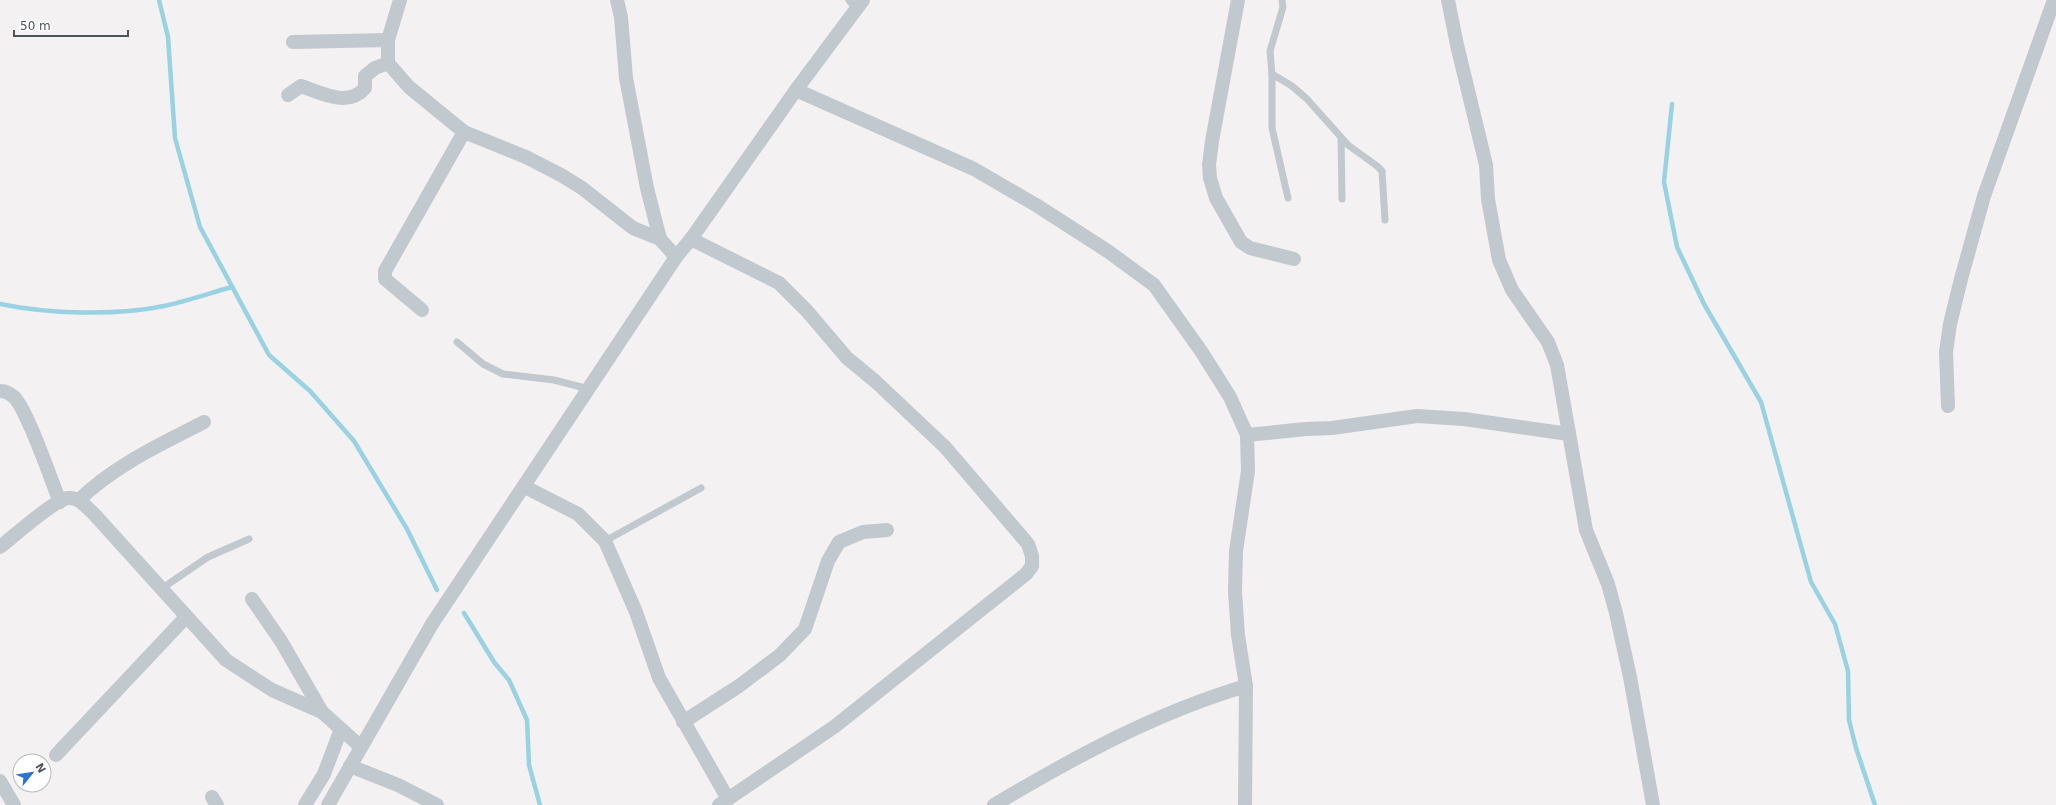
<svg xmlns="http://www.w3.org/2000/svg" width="2056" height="805" font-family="'DejaVu Sans',sans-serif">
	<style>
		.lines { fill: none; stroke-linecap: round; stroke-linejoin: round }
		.stream { stroke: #98d2e3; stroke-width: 4.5 }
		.service { stroke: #c1c8ce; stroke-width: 7 }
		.minor { stroke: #c1c8ce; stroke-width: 14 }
	</style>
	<rect width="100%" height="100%" fill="#f3f1f1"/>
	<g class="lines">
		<!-- stream -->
		<g class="stream">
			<polyline points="159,0 168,37 175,138 200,227 269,355 310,391 354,441 407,529 437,590"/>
			<polyline points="1672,104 1664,182 1677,247 1704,304 1761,402 1811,582 1835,624 1848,671 1849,720 1856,748 1875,805"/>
			<path d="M0 304C48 314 116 316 164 306 187 301 210 293 232 287"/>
			<polyline points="464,613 494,662 509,680 527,720 529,765 540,805"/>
		</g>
		<!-- service -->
		<g class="service">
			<polyline points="849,0 856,9"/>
			<polyline points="1282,0 1283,7 1270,51 1272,74 1272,128 1288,198"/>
			<polyline points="1272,74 1292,86 1307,99 1348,145 1377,166 1382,171 1385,220"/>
			<polyline points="1341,138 1342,199"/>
			<polyline points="457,342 483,364 503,374 554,380 589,389"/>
			<polyline points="605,541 701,488"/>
			<polyline points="161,589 208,557 249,539"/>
		</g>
		<!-- minor -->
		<g class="minor">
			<polyline points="400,0 388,40 388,63 409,87 464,132 526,157 561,175 582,188 633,228 660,239"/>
			<polyline points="617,0 621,17 626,78 647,188 660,239 676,257"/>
			<polyline points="1238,0 1212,141 1209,165 1210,178 1216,198 1241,242 1250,248 1294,259"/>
			<polyline points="1448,0 1457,45 1486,165 1488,199 1499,260 1512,290 1548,342 1557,365 1586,530 1608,584 1616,613 1630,677 1653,805"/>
			<polyline points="293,42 388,40"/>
			<polyline points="796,90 974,169 1036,205 1109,252 1154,285 1201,351 1230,397 1247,435 1248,471 1236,551 1235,592 1238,635 1246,686 1245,805"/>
			<path d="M288 95 301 86C322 93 348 108 365 88V76L375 68 388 63"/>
			<polyline points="691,239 779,283 807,311 847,358 875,381 945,447 1028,544 1032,556 1032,566 1026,574 834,727 719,805"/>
			<polyline points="422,310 385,279 385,271 464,132"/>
			<path d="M0 391C6 391 9 393 14 397 28 411 51 480 60 502"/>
			<polyline points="1948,406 1946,352 1950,324 1961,279 1984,196 2054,0"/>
			<polyline points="1247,435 1306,429 1332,428 1417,416 1464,419 1569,434"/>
			<polyline points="525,487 578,514 605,541 636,612 659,678 728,799"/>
			<path d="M79 500C115 465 160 445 204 422"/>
			<path d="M0 547C13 537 54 500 68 498 79 497 86 507 94 514L226 660 272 690 322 712 361 747"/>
			<polyline points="252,599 281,641 322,712"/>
			<polyline points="683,722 739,686 780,655 805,629 828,561 839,542 863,532 887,530"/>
			<polyline points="56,755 186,617"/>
			<polyline points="350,766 398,785 437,805"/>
			<polyline points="0,781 14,805"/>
			<polyline points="212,797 217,805"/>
			<polyline points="305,805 324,774 341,729"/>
			<polyline points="328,805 432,624 676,257 691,239 796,90 863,0"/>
			<path d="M994 805C1075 757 1155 713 1246 686"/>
		</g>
	</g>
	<!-- north arrow -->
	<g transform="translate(32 773) rotate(60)"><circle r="19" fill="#ffffff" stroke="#b7bbbe"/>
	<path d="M0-3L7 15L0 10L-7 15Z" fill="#2f73d0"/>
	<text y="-6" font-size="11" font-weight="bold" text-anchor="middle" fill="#4b545c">N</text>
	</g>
	<!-- scale -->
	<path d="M14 30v6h114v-6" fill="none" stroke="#4b545c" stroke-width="2"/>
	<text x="20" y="30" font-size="12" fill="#4b545c" stroke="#ffffff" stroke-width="3" paint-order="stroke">50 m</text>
</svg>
